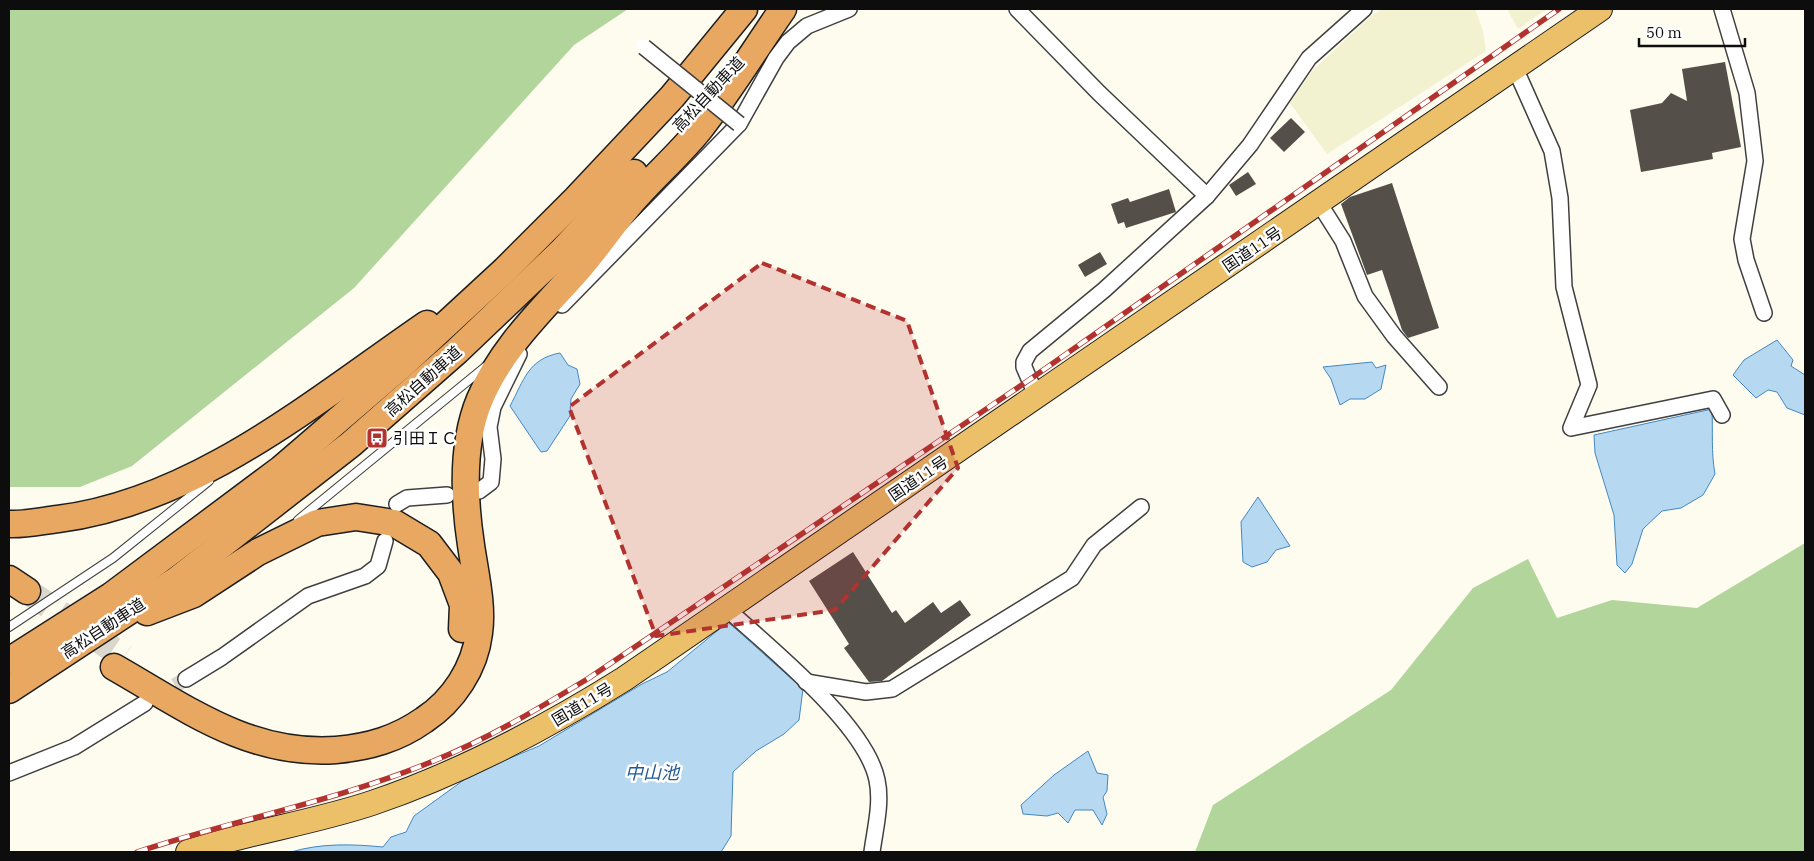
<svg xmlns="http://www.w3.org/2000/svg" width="1814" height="861" font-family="'IBM Plex Serif','Noto Sans JP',serif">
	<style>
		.farmland { fill: #f2f1d0 }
		.forest { fill: #b1d59b }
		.water { fill: #b7d8f1; stroke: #4388c3 }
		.building { fill: #554f4a }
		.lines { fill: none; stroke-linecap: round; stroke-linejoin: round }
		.minor-tunnel { stroke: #dad8cc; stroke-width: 15; stroke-dasharray: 15 8; stroke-linecap: butt }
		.motorway-tunnel { stroke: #dad8cc; stroke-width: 26; stroke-dasharray: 26 13; stroke-linecap: butt }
		.service-casing { stroke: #404040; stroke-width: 10 }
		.minor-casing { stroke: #404040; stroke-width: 18 }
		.trunk-casing { stroke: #1e1e1e; stroke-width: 26 }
		.motorway-casing { stroke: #1e1e1e; stroke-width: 29 }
		.service { stroke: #fff; stroke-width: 8 }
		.minor { stroke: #fff; stroke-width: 15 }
		.trunk { stroke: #ecc068; stroke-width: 24 }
		.motorway { stroke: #e9a861; stroke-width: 26 }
		.rail-casing { stroke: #b23230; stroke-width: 5.5 }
		.rail { stroke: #fff; stroke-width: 4; stroke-dasharray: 11; stroke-linecap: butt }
		.minor-bridge-casing { stroke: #404040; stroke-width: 18; stroke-linecap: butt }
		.minor-bridge { stroke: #fff; stroke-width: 15 }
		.marked { fill: #b23230; fill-opacity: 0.2; stroke: #b23230; stroke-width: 4; stroke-dasharray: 10 6; stroke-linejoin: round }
		.labels { text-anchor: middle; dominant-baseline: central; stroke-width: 5; stroke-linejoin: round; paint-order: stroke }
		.street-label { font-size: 16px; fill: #0d0d0d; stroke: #fff }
		.poi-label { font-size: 16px; fill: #0d0d0d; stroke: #fff; text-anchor: start }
		.water-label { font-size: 18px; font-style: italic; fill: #205b95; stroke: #fff }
	</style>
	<rect width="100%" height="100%" fill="#fefcee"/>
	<!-- farmland -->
	<g class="farmland">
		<polygon points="1382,9 1475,9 1483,31 1486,51 1327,154 1290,103 1312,71 1371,16"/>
		<polygon points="1507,9 1547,9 1518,29"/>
	</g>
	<!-- forest -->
	<g class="forest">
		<polygon points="9,9 628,9 574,45 354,288 132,466 80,487 9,487"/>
		<polygon points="1805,543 1805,852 1195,852 1213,805 1391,690 1473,588 1528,559 1557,618 1612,600 1697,608"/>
	</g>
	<!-- water -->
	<g class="water">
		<polygon points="1777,340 1793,360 1791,366 1805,375 1805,415 1787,408 1777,392 1768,390 1756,398 1733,375 1744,360"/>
		<path d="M560 353 568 365 577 369 580 384 571 399 570 416 547 451 541 452 510 406C524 380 528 359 560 353Z"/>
		<polygon points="1372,362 1376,368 1386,365 1381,389 1365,399 1350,399 1340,405 1331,379 1323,367"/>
		<path d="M1712 409C1713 431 1711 452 1715 474L1703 495 1681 508 1662 511 1643 529 1632 564 1625 573 1617 565 1614 515 1595 453 1594 435Z"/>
		<polygon points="1258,497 1290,546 1276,550 1267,562 1252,567 1243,562 1241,522"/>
		<path d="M728 622 803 689 799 720 784 734 756 751 733 772 731 836 721 852H291C321 843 352 844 383 847L391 837 406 832 414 816 472 774 539 746 642 684 667 672Z"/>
		<polygon points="1088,751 1097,773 1108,775 1107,791 1103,797 1107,814 1102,825 1093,810 1075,810 1068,823 1058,813 1047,816 1023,814 1021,805 1054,775"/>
	</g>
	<!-- building -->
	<g class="building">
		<polygon points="1725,62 1741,147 1712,153 1713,159 1641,172 1630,110 1662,103 1671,93 1687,101 1682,69"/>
		<polygon points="1291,118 1305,132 1284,152 1270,138"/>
		<polygon points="1248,172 1256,184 1236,196 1229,185"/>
		<polygon points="1392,183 1439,328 1408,338 1402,330 1382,270 1367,275 1341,204 1350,197"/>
		<polygon points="1169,189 1176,212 1126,228 1124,222 1118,224 1111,204 1128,198 1130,202"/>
		<polygon points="1100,252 1107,264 1085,277 1078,265"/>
		<polygon points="853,552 892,613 896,610 905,623 933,602 941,613 960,600 971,615 882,681 869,682 844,648 849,644 809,581"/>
	</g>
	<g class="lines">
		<!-- minor-tunnel -->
		<polyline class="minor-tunnel" points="155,697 186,679"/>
		<!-- motorway-tunnel -->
		<polyline class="motorway-tunnel" points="27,591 124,657"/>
		<!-- service casing -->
		<g class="service-casing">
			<g id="service">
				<polyline points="298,520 485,367"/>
				<polyline points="9,627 113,558 209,481"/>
			</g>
		</g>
		<!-- minor casing -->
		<g class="minor-casing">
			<g id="minor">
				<polyline points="1017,9 1099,93 1207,196"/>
				<polyline points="1722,9 1747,93 1755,161 1742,239 1746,260 1764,313"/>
				<polyline points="1515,68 1552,151 1560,198 1564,287 1589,385 1571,428 1713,399 1722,415"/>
				<polyline points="1319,203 1343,241 1365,296 1394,336 1439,387"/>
				<polyline points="562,305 739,124 776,58 788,42 807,26 849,9"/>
				<polyline points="1037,397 1024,367 1024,362 1030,351 1104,290 1207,196 1250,145 1309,58 1364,9"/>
				<polyline points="479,491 491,482 493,459 489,427 493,407 519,354"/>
				<polyline points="397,504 407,498 447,495"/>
				<path d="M727 609C769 647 866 725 877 780 882 803 875 829 872 852"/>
				<polyline points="186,679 222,657 308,596 365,576 378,566 385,541"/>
				<polyline points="806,682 866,692 892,689 1072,578 1094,545 1141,507"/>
				<polyline points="9,773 74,747 145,703"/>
			</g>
		</g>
		<!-- trunk casing -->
		<g class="trunk-casing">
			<path id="trunk" d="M188 852C248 832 312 823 372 803 461 773 544 729 624 679L1600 9"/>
		</g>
		<!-- motorway casing -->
		<g class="motorway-casing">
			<g id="motorway">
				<path d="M9 524C24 525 42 521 58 519 196 502 316 400 427 324"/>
				<polyline points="9,579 27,591"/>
				<polyline points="147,612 194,594 258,552 317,523 356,517 394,523 429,544 451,573 463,605 462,629"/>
				<polyline points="9,661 111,596 281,469 402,365 505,270 576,199 672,97 744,9"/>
				<path d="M114 667C186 708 249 756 336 750 369 747 397 739 424 720 453 701 475 668 479 633 483 605 475 573 471 545 464 499 461 444 480 399 501 349 539 313 575 273 595 251 611 226 630 204 652 178 678 156 699 130 729 92 755 49 783 9"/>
				<polyline points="9,690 178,579 351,444 457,351 561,252 634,173"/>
			</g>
		</g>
		<!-- service -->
		<use href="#service" class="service"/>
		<!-- minor -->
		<use href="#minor" class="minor"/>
		<!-- trunk -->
		<use href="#trunk" class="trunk"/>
		<!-- motorway -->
		<use href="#motorway" class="motorway"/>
		<!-- rail casing -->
		<g class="rail-casing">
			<path id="rail" d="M137 852C234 820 336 801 431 762 486 740 538 709 589 678L1029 380 1559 9"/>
		</g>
		<!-- rail -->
		<use href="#rail" class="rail"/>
		<!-- minor-bridge casing -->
		<g class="minor-bridge-casing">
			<polyline id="minor-bridge" points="644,47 739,124"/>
		</g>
		<!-- minor-bridge -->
		<use href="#minor-bridge" class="minor-bridge"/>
	</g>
	<!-- marked area -->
	<path class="marked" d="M762 263 907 321 958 468 835 610 656 636 569 407Z"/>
	<!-- icons -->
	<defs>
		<g id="bus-square" transform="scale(1.125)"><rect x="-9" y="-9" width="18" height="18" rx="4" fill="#b23230" stroke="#fff"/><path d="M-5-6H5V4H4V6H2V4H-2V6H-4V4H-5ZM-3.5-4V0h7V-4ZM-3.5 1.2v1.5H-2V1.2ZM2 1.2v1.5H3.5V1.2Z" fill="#fff"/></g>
	</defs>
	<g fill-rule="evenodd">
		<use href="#bus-square" x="377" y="438"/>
	</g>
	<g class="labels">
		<!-- street labels -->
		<g class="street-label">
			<text transform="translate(708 94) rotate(-47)">高松自動車道</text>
			<text transform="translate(1252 249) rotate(-34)">国道11号</text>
			<text transform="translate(423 381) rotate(-42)">高松自動車道</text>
			<text transform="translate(918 478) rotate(-34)">国道11号</text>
			<text transform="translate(103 628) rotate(-33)">高松自動車道</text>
			<text transform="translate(582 704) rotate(-31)">国道11号</text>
		</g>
		<!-- poi labels -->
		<g class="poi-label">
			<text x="393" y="438">引田ＩＣ</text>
		</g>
		<!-- water labels -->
		<g class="water-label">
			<text x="652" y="772">中山池</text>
		</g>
	</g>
	<!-- border -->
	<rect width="1814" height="861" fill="none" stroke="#0d0d0d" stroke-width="20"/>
	<!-- scale -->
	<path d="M1639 38v8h106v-8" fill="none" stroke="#0d0d0d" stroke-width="2.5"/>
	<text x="1646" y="38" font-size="15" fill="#0d0d0d" stroke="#ffffff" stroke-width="4" paint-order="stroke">50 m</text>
</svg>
